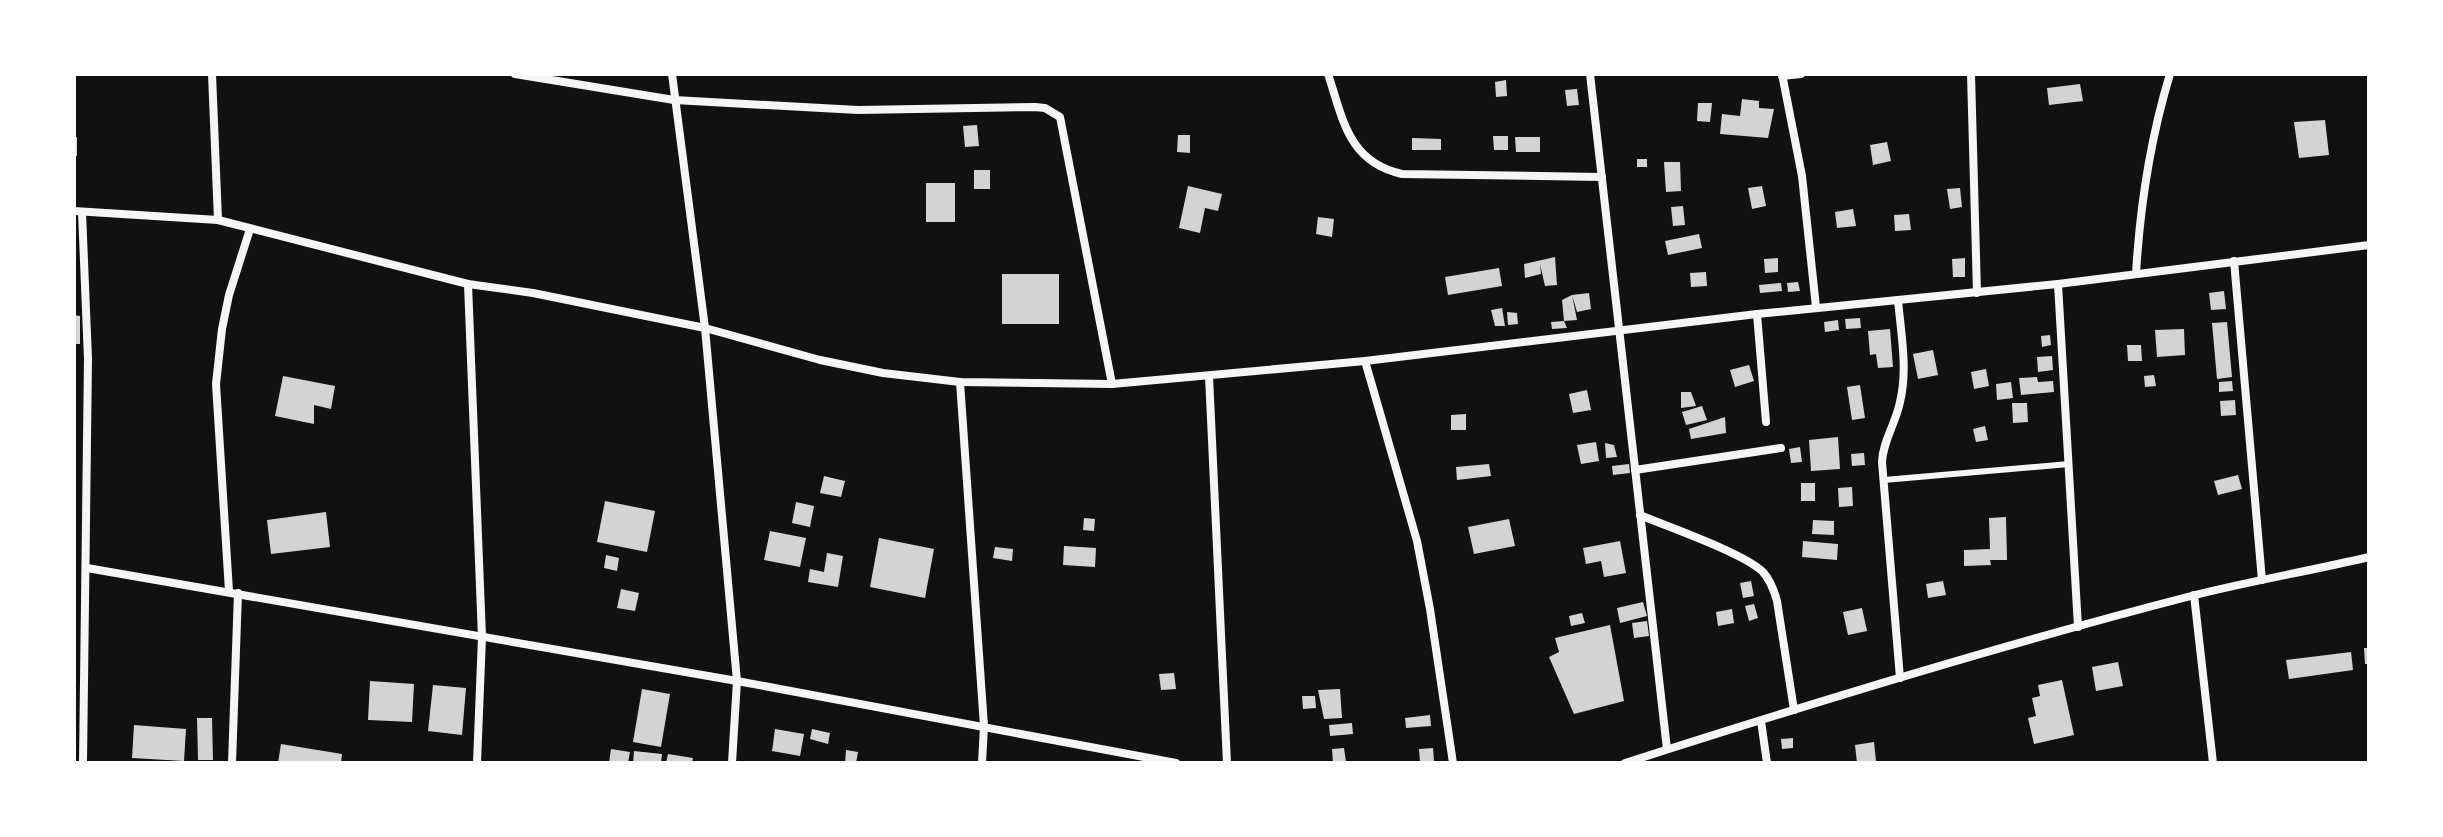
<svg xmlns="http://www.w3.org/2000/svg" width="2443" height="837" font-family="Ubuntu,sans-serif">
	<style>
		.building { fill: #d3d3d3 }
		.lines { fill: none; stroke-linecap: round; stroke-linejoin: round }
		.service { stroke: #f5f5f5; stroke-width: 6 }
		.minor { stroke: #f5f5f5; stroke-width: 8 }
	</style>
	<rect width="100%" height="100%" fill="#111"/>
	<!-- building -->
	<g class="building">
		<polygon points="1506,80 1507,96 1496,97 1495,82"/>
		<polygon points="2080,84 2083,101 2049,105 2047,88"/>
		<polygon points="1577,89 1579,105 1567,106 1565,90"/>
		<polygon points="1742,99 1759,101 1759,108 1774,109 1768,138 1720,134 1722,114 1740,116"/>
		<polygon points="1698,103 1712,103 1710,122 1697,121"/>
		<polygon points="2325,120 2329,155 2299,158 2294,122"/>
		<polygon points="977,125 979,146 965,147 963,126"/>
		<polygon points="1178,135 1190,135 1190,153 1177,152"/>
		<polygon points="74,136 77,137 77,156 74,155"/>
		<polygon points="1493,136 1508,136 1508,150 1494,150"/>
		<polygon points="1515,137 1540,137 1540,152 1516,152"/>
		<polygon points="1412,138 1441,139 1441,150 1412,150"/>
		<polygon points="1887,142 1891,161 1873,165 1870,145"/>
		<rect x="1637" y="159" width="10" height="8"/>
		<polygon points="1664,162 1680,162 1681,191 1666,192"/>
		<rect x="974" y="170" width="16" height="19"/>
		<rect x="926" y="183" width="29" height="39"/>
		<polygon points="1188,186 1222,194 1218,211 1205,208 1200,233 1179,228"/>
		<polygon points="1762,186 1766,206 1752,209 1748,188"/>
		<polygon points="1960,188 1962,207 1950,209 1947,189"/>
		<polygon points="1683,206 1685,225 1673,226 1671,207"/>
		<polygon points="1853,209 1856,226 1837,228 1835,212"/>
		<polygon points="1909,214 1911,230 1895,231 1894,215"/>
		<polygon points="1318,217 1334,219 1332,237 1316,234"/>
		<polygon points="1699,234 1702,248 1668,255 1665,241"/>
		<polygon points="1555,257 1557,285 1545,286 1540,264 1541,274 1525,278 1524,264"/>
		<polygon points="1778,258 1778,272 1765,273 1764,259"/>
		<polygon points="1965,258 1965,277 1953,277 1952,259"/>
		<polygon points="1499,268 1502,286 1448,295 1445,277"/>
		<polygon points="1706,272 1707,286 1691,287 1690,273"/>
		<rect x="1002" y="274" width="57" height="50"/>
		<polygon points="1798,282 1800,291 1788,292 1787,283"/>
		<polygon points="1781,283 1782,291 1760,293 1759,285"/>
		<polygon points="2224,291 2226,309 2211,310 2209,293"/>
		<polygon points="1589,293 1591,309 1577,312 1572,295 1577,320 1564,321 1567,328 1552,329 1551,322 1564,321 1562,300 1572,295"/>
		<polygon points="1502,308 1505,326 1495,326 1491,310"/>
		<polygon points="1507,312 1517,313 1518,324 1508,325"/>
		<polygon points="74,315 80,316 80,344 74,344"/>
		<polygon points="1860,318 1861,328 1846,329 1845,319"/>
		<polygon points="1838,320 1839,330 1825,332 1824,322"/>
		<polygon points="2227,322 2232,377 2217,379 2212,323"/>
		<polygon points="1890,329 1893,367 1878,368 1876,354 1870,355 1868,331"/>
		<polygon points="2184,329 2185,355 2157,357 2155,330"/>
		<polygon points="2050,335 2051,345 2042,347 2041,336"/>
		<polygon points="2127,345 2141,345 2142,361 2128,361"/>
		<polygon points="1933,350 1938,375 1918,379 1913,354"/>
		<polygon points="2052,356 2053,370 2038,372 2037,357"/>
		<polygon points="1749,365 1754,381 1735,387 1730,370"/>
		<polygon points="1986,369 1989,386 1974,389 1971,372"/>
		<polygon points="2154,375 2156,386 2145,387 2144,376"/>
		<polygon points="283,376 335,386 331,409 314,405 314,424 275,416"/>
		<polygon points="2037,377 2038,382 2053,381 2054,392 2021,395 2019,378"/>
		<polygon points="2232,381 2233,391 2219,392 2219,382"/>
		<polygon points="2011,382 2013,398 1997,400 1996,384"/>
		<polygon points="1860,385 1865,418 1852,420 1847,387"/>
		<polygon points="1587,390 1591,410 1573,413 1569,394"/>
		<polygon points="1681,392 1691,392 1696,406 1681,408"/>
		<polygon points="2235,400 2236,415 2221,416 2220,401"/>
		<polygon points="2012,403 2027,403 2028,422 2013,423"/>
		<polygon points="1702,406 1707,420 1686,425 1682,412"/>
		<polygon points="1466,414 1466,430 1451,430 1451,415"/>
		<polygon points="1725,417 1726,433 1691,439 1689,429"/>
		<polygon points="1985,426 1988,440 1976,442 1973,429"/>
		<polygon points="1838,437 1840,469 1811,471 1809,440"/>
		<polygon points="1596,442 1599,461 1581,464 1577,445"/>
		<polygon points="1605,443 1614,445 1617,457 1606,458"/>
		<polygon points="1800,447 1802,462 1791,463 1789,449"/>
		<polygon points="1864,453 1865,465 1852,466 1851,454"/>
		<polygon points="1489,464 1491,476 1457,480 1456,467"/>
		<polygon points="1629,464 1630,473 1613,475 1612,466"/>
		<polygon points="2238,475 2242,489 2218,495 2214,481"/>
		<polygon points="824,476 845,481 841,497 820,493"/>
		<rect x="1801" y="483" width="14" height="18"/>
		<polygon points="1852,487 1853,506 1839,507 1838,488"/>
		<polygon points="605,501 655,511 647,552 597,542"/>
		<polygon points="796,502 814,506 810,527 792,523"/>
		<polygon points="326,512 330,547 271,554 267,520"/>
		<polygon points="2006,517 2007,560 1990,560 1991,565 1964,566 1964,550 1990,549 1989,518"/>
		<polygon points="1084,518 1095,519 1094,531 1083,530"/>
		<polygon points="1509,519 1515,546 1474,554 1468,527"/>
		<polygon points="1813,520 1834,521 1834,535 1812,534"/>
		<polygon points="770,531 806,538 800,567 764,560"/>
		<polygon points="879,538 934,549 925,598 870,587"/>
		<polygon points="1620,541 1626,573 1604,577 1601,561 1586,564 1583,548"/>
		<polygon points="1803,541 1838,544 1837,560 1802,557"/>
		<polygon points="1064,546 1096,548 1095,567 1063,565"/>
		<polygon points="995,547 1013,549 1012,561 993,558"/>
		<polygon points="827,553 843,556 838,587 808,582 810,569 824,572"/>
		<polygon points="606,555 619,558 617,571 604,568"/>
		<polygon points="1751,581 1754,596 1743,598 1740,583"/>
		<polygon points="1943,581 1946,595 1928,598 1926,584"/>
		<polygon points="621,589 639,593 635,611 617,608"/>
		<polygon points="1643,602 1647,616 1620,623 1617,608"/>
		<polygon points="1754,604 1758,618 1749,621 1745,606"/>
		<polygon points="1862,608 1867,631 1848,635 1843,612"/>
		<polygon points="1732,609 1734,623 1718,626 1716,612"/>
		<polygon points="1582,613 1585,623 1571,626 1569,616"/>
		<polygon points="1647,621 1649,636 1634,638 1632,623"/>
		<polygon points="1610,625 1624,701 1574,714 1549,657 1559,652 1555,638"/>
		<polygon points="2364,648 2369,648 2369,664 2365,664"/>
		<polygon points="2351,652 2353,670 2289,679 2286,660"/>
		<polygon points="2118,662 2123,686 2096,691 2092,667"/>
		<polygon points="1174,673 1176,689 1161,690 1159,674"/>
		<polygon points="2062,680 2074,735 2034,744 2028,718 2036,716 2032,698 2040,696 2038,685"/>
		<polygon points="370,681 414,684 412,722 368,720"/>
		<polygon points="433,685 466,688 462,735 428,731"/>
		<polygon points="642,689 670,694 661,747 633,742"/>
		<polygon points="1340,689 1342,718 1324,719 1318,690"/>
		<polygon points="1302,696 1315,696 1316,708 1303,709"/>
		<polygon points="1430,715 1431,726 1406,728 1405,718"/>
		<polygon points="197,718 212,718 213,760 198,760"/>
		<polygon points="1352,723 1353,734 1330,736 1329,725"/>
		<polygon points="134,725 186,729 184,761 132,758"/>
		<polygon points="775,729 804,734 800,756 772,751"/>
		<polygon points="812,729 830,733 828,744 810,739"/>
		<polygon points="1793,738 1793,748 1782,749 1781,739"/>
		<polygon points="1874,742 1876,761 1857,763 1855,745"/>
		<polygon points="281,744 342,754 341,763 278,763"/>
		<polygon points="1344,748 1346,762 1333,763 1332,749"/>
		<polygon points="1433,748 1434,761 1420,762 1419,749"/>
		<polygon points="611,749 630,752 628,763 609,763"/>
		<polygon points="846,750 858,752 856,763 845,763"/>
		<polygon points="634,751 662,754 661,763 633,763"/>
		<polygon points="668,754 693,758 692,763 666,763"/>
	</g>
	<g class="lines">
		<!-- service -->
		<polyline class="service" points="1884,480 2069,464"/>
		<!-- minor -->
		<g class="minor">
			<polyline points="212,74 218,220"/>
			<polyline points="515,74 674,100 858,110 1035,107 1045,108 1060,117 1112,384"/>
			<polyline points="672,74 705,328 737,681 732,763"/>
			<path d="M1328 74C1343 119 1348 162 1402 174L1602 177"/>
			<polyline points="1590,74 1667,749"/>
			<polyline points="1782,74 1802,176 1816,307"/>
			<polyline points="1971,74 1977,293"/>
			<polyline points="1782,76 1801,74"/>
			<polyline points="74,211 218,220 468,284 533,293 705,328 820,360 883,373 960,382 1112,384 1365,361 1757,314 2058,284 2369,245"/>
			<polyline points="82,212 88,359 83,763"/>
			<polyline points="2234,261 2262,580"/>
			<path d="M2136 274C2140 205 2150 140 2170 74"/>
			<polyline points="468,284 482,637 477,763"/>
			<polyline points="2058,284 2078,627"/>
			<path d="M1898 300C1901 334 1908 369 1900 402 1896 423 1883 440 1882 462L1900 678"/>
			<polyline points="1757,314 1766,422"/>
			<polyline points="1365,361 1417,541 1430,609 1453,763"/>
			<polyline points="1209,376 1227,763"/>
			<polyline points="960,382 984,726 982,763"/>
			<polyline points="1635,470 1781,448"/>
			<path d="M1640 515C1668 527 1744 553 1763 572 1770 580 1774 590 1777 601L1794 710"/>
			<polyline points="87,568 737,681 1176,763"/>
			<polyline points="229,591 216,384 222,329 229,295 250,229"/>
			<polyline points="2194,595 2213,763"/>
			<polyline points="1761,721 1767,763"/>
			<polyline points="232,763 238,593"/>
			<path d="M1625 763C1812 703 2001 645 2191 596 2250 581 2310 571 2369 557"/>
		</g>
	</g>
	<!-- border -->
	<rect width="2443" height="837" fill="none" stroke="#ffffff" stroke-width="152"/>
</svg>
